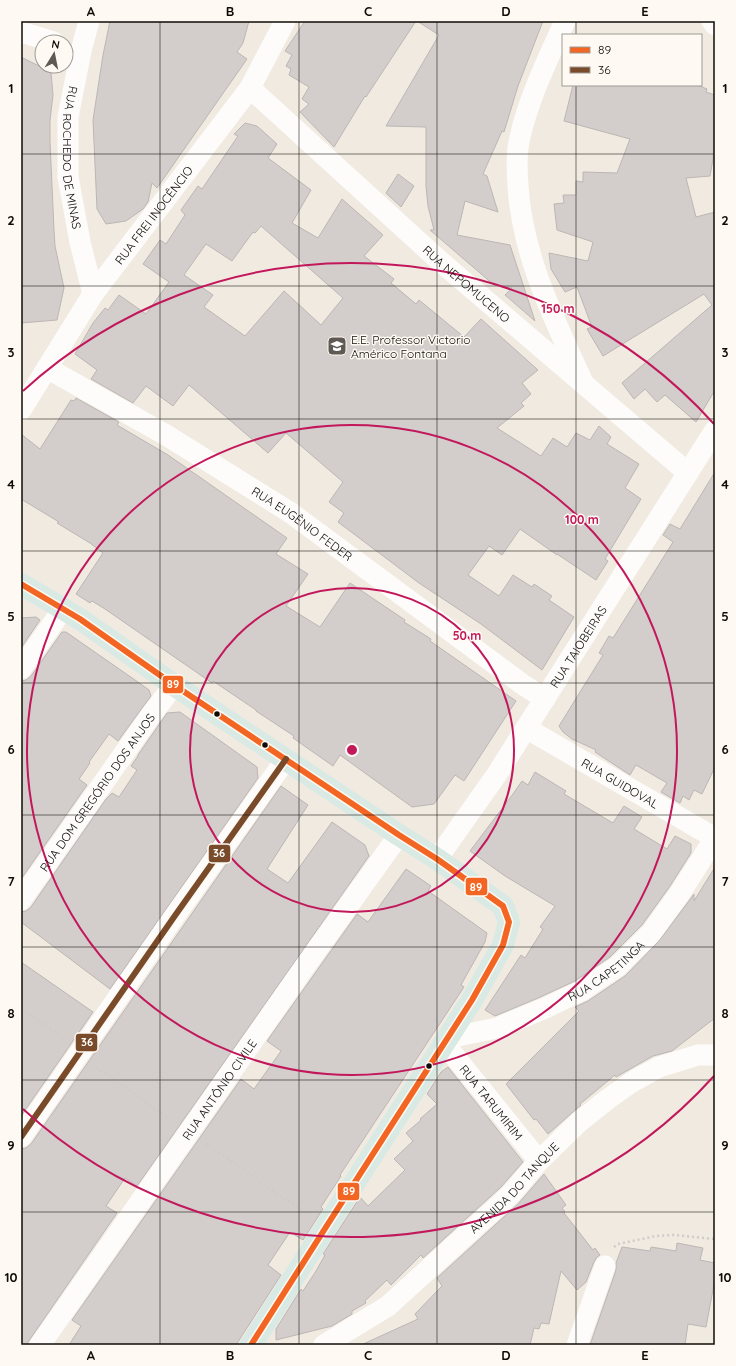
<svg xmlns="http://www.w3.org/2000/svg" width="736" height="1366" font-family="Quicksand,sans-serif">
	<style>
		.building { fill: #d3cdcb; stroke: #bcb6b4; fill-rule: evenodd }
		.lines { fill: none; stroke-linecap: round; stroke-linejoin: round }
		.path { stroke: #ceccc9; stroke-width: 2.5; stroke-dasharray: 2 3; stroke-linecap: butt }
		.minor { stroke: #fdfcfa; stroke-width: 21 }
		.major { stroke: #d9e9e4; stroke-width: 22 }
		.bus-1-casing { stroke: #fefaf3; stroke-width: 9 }
		.bus-2-casing { stroke: #fefaf3; stroke-width: 9 }
		.bus-1 { stroke: #f26522; stroke-width: 6 }
		.bus-2 { stroke: #7a4b2a; stroke-width: 6 }
		.grid { fill: none; stroke: #0f0c07; stroke-width: 1; stroke-opacity: 0.55 }
		.ring { fill: none; stroke: #c2185b; stroke-width: 2 }
		.bus-dot { fill: #0f0c07; stroke: #fefaf3; stroke-width: 1.5 }
		.labels { text-anchor: middle; dominant-baseline: central; stroke-width: 3; stroke-linejoin: round; paint-order: stroke }
		.street-label { font-size: 12px; fill: #0f0c07; stroke: #fefaf3 }
		.poi-label { font-size: 12px; fill: #0f0c07; stroke: #fefaf3; text-anchor: start }
		.centre { fill: #c2185b; stroke: #fefaf3; stroke-width: 2 }
		.ring-label { font-size: 12px; text-anchor: middle; font-weight: bold; fill: #c2185b; stroke: #fefaf3; stroke-width: 3; stroke-linejoin: round; paint-order: stroke }
		.line-badge { stroke: #fefaf3; stroke-width: 1.5 }
		.badge-label { font-size: 11px; text-anchor: middle; font-weight: bold; fill: #fff }
		.neatline { fill: none; stroke: #0f0c07; stroke-width: 1.5 }
		.grid-label { font-size: 13px; text-anchor: middle; font-weight: bold; fill: #0f0c07 }
	</style>
	<rect width="100%" height="100%" fill="#f0eae1"/>
	<!-- building -->
	<g class="building">
		<polygon points="110,21 249,21 243,43 237,52 247,59 157,188 152,183 148,202 143,209 126,221 106,224 97,209 93,120 103,55"/>
		<polygon points="305,21 416,21 366,97 365,96 334,147 300,112 309,104 302,99 309,87 289,75 291,69 286,66 292,55 285,51"/>
		<polygon points="417,21 543,21 518,86 504,132 502,131 483,174 487,176 498,212 465,201 457,235 510,245 535,321 505,295 512,288 494,285 430,230 434,230 428,206 426,186 426,127 386,126 439,35"/>
		<polygon points="21,57 51,72 53,95 50,120 50,142 54,230 55,246 64,288 57,320 21,323"/>
		<polygon points="573,85 697,85 707,89 706,92 715,95 715,148 710,176 686,178 696,217 715,212 715,390 696,422 665,395 657,402 645,389 634,399 622,383 712,305 704,294 603,356 587,329 592,327 577,287 565,292 551,269 549,253 588,261 593,242 557,230 554,204 564,203 563,195 576,195 576,181 583,182 583,172 617,173 630,139 564,121"/>
		<path d="M245 123 257 126 277 144 268 158 311 190 292 223 318 238 342 199 383 235 364 256 394 279 391 283 416 304 419 300 464 337 481 319 538 370 522 383 531 394 521 403 524 406 497 428 541 456 553 438 567 447 576 433 590 440 599 426 611 437 607 444 639 464 625 488 641 499 605 559 608 561 596 580 557 554V555L520 529 502 555 489 546 468 575 499 596 513 575 532 587 534 584 552 596 549 600 574 617 542 670 481 624 419 583 338 522 344 513 329 502 343 482 286 433 268 453 189 385 173 406 146 386 133 403 91 379 97 370 75 354 93 323 105 308 108 310 119 295 146 314 169 282 143 264 160 240 166 244 185 215 181 210 198 186 202 189 238 136 234 134ZM261 226 343 298 321 325 284 291 245 336 204 307 213 295 184 275 206 244 232 261 253 232 255 233Z"/>
		<polygon points="398,174 414,186 401,207 386,193"/>
		<polygon points="76,398 119,422 117,425 168,455 287,538 276,554 308,574 286,606 320,627 350,583 405,620 404,622 431,639 430,641 516,701 464,781 455,775 434,804 412,807 340,755 333,766 293,738 294,736 256,711 256,710 213,681 212,683 105,609 92,601 90,603 76,594 103,553 90,543 57,523 59,522 21,499 21,434 40,449 71,400 74,401"/>
		<polygon points="715,472 715,767 702,794 694,790 689,800 683,796 680,803 661,792 667,783 636,765 630,775 595,752 596,750 572,739 563,732 559,726 603,655 599,653 609,636 613,638 673,542 663,535 670,524 680,529"/>
		<polygon points="36,617 40,620 21,648 21,618"/>
		<polygon points="62,632 66,632 135,680 149,690 151,696 118,741 109,734 89,762 90,763 79,779 87,785 21,879 21,681 26,680 31,676"/>
		<polygon points="180,712 257,767 258,778 110,989 21,922 21,912 26,911 31,907 106,799 112,793 119,797 137,770 131,766 138,756 138,755 167,713"/>
		<polygon points="535,772 566,791 564,794 613,823 624,806 642,817 634,829 667,849 675,836 691,844 691,853 670,886 642,925 610,957 575,981 538,998 495,1016 485,1010 521,955 525,958 543,929 540,927 555,906 505,876 470,851 513,794 522,781 528,785"/>
		<polygon points="281,786 308,805 267,869 288,883 332,822 365,845 369,856 137,1186 125,1178 106,1206 117,1213 26,1345 21,1345 21,1149 26,1148 31,1144"/>
		<polygon points="715,867 715,1018 672,1051 653,1056 616,1077 615,1075 580,1104 581,1105 548,1134 536,1119 534,1120 506,1084 579,1011 575,1007 588,1001 625,976 659,941 694,894 694,901"/>
		<polygon points="406,869 431,886 428,891 487,933 485,942 461,985 464,987 340,1175 341,1176 321,1207 323,1209 303,1240 290,1232 268,1265 281,1275 236,1345 69,1345 81,1326 72,1320 241,1079 254,1089 281,1051 267,1041 318,969 357,914 368,922"/>
		<polygon points="21,962 93,1012 21,1116"/>
		<polygon points="448,1067 523,1162 501,1187 423,1258 421,1255 391,1285 387,1280 365,1301 366,1303 352,1311 352,1314 332,1326 276,1340 276,1329 301,1289 303,1291 316,1271 325,1255 323,1254 360,1197 368,1206 405,1170 394,1159 413,1141 406,1133 421,1120 420,1119 437,1104 427,1094 441,1072"/>
		<polygon points="544,1174 566,1205 562,1208 565,1212 564,1213 593,1250 595,1248 600,1255 597,1257 594,1262 586,1282 577,1290 561,1271 549,1324 541,1323 539,1329 534,1328 530,1345 361,1345 418,1319 415,1314 442,1286 437,1278 518,1204"/>
		<polygon points="677,1243 703,1248 700,1260 715,1263 715,1279 706,1327 688,1324 685,1345 590,1345 616,1270 616,1263 622,1247 650,1251 651,1247 676,1251"/>
	</g>
	<g class="lines">
		<!-- path -->
		<g class="path">
			<polyline points="21,1009 64,1038"/>
			<polyline points="96,1067 172,1121"/>
			<polyline points="206,1144 309,1215"/>
			<polyline points="614,1247 618,1244 656,1236 674,1235 715,1239"/>
		</g>
		<!-- minor -->
		<g class="minor">
			<path id="s1" d="M89 21 81 51 68 117V177L80 242 93 294"/>
			<path d="M565 21C548 59 529 97 520 137 516 153 517 170 518 186 522 254 553 317 581 378"/>
			<polyline points="712,21 715,25"/>
			<polyline points="21,32 54,42"/>
			<path id="s2" d="M250 88 441 262 688 473"/>
			<path id="s3" d="M47 368 166 435 291 513 522 684 545 699"/>
			<path id="s4" d="M21 410 93 294 250 88 285 21"/>
			<polyline points="21,669 63,609"/>
			<path id="s5" d="M526 728 715 838"/>
			<path id="s6" d="M437 859 497 774 715 430"/>
			<path id="s7" d="M21 900 151 715 174 685"/>
			<path id="s8" d="M448 1038 497 1028 543 1009 581 991 618 966 651 933 680 893 715 838"/>
			<path id="s9" d="M444 1043 539 1161"/>
			<polyline points="21,1137 174,917 286,759"/>
			<path id="s10" d="M40 1345 308 962 399 835"/>
			<path id="s11" d="M324 1345 388 1306 510 1195 539 1161 579 1122 608 1099 632 1082 659 1067 698 1055H715"/>
			<polyline points="577,1345 605,1266"/>
		</g>
		<!-- major -->
		<polyline class="major" points="21,584 80,619 174,685 399,835 437,859 503,906 509,922 503,945 472,1000 326,1227 251,1345"/>
		<!-- bus-1 casing -->
		<g class="bus-1-casing">
			<polyline id="bus-1" points="21,584 80,619 174,685 399,835 437,859 503,906 509,922 503,945 472,1000 326,1227 251,1345"/>
		</g>
		<!-- bus-2 casing -->
		<g class="bus-2-casing">
			<polyline id="bus-2" points="21,1137 174,917 286,759"/>
		</g>
		<!-- bus-1 -->
		<use href="#bus-1" class="bus-1"/>
		<!-- bus-2 -->
		<use href="#bus-2" class="bus-2"/>
	</g>
	<!-- grid -->
	<path class="grid" d="M160 21V1345M299 21V1345M437 21V1345M576 21V35M576 85V1345M21 154H715M21 286H715M21 419H715M21 551H715M21 683H715M21 815H715M21 947H715M21 1080H715M21 1212H715"/>
	<!-- distance rings -->
	<g class="ring">
		<circle cx="352" cy="750" r="162"/>
		<circle cx="352" cy="750" r="325"/>
		<path d="M714 1076A487 487 0 0 1 23 1109M23 391A487 487 0 0 1 714 424"/>
	</g>
	<!-- icons -->
	<defs>
		<g id="school-square" transform="scale(1)"><rect x="-9" y="-9" width="18" height="18" rx="4" fill="#5e5a53" stroke="#fefaf3"/><path d="M0-5L7-2L0 1L-7-2ZM-4 1L0 2.5L4 1V4Q0 6-4 4Z" fill="#fff"/></g>
	</defs>
	<g fill-rule="evenodd">
		<use href="#school-square" x="337" y="346"/>
	</g>
	<!-- markers -->
	<g class="bus-dot">
		<circle cx="217" cy="714" r="3.5"/>
		<circle cx="265" cy="745" r="3.5"/>
		<circle cx="429" cy="1066" r="3.5"/>
	</g>
	<g class="labels">
		<!-- street labels -->
		<g class="street-label">
			<text stroke="none"><textPath href="#s1" startOffset="139">RUA ROCHEDO DE MINAS</textPath></text>
			<text stroke="none"><textPath href="#s4" startOffset="236">RUA FREI INOCÊNCIO</textPath></text>
			<text stroke="none"><textPath href="#s2" startOffset="292">RUA NEPOMUCENO</textPath></text>
			<text stroke="none"><textPath href="#s3" startOffset="299">RUA EUGÊNIO FEDER</textPath></text>
			<text stroke="none"><textPath href="#s6" startOffset="255">RUA TAIOBEIRAS</textPath></text>
			<text stroke="none"><textPath href="#s5" startOffset="109">RUA GUIDOVAL</textPath></text>
			<text stroke="none"><textPath href="#s7" startOffset="132">RUA DOM GREGÓRIO DOS ANJOS</textPath></text>
			<text stroke="none"><textPath href="#s8" startOffset="174">RUA CAPETINGA</textPath></text>
			<text stroke="none"><textPath href="#s10" startOffset="312">RUA ANTÔNIO CIVILE</textPath></text>
			<text stroke="none"><textPath href="#s9" startOffset="76">RUA TARUMIRIM</textPath></text>
			<text stroke="none"><textPath href="#s11" startOffset="248">AVENIDA DO TANQUE</textPath></text>
		</g>
		<!-- poi labels -->
		<g class="poi-label">
			<text x="351" y="339">E.E. Professor Victorio<tspan x="351" dy="14">Américo Fontana</tspan></text>
		</g>
	</g>
	<circle cx="352" cy="750" r="6" class="centre"/>
	<g class="ring-label">
		<text x="558" y="313">150 m</text>
		<text x="582" y="524">100 m</text>
		<text x="467" y="640">50 m</text>
	</g>
	<g class="line-badge">
		<rect x="162" y="675" width="22" height="19" rx="4" fill="#f26522"/>
		<rect x="208" y="844" width="23" height="19" rx="4" fill="#7a4b2a"/>
		<rect x="465" y="877" width="23" height="19" rx="4" fill="#f26522"/>
		<rect x="75" y="1033" width="23" height="19" rx="4" fill="#7a4b2a"/>
		<rect x="337" y="1182" width="23" height="19" rx="4" fill="#f26522"/>
	</g>
	<g class="badge-label">
		<text x="173" y="688">89</text>
		<text x="219" y="857">36</text>
		<text x="476" y="891">89</text>
		<text x="87" y="1046">36</text>
		<text x="349" y="1195">89</text>
	</g>
	<!-- border -->
	<rect width="736" height="1366" fill="none" stroke="#fefaf3" stroke-width="44"/>
	<!-- legend -->
	<rect x="562" y="34" width="140" height="52" fill="#fefaf3" stroke="#9e9b95"/>
	<rect x="570" y="47" width="20" height="6" fill="#f26522" stroke="#9e9b95"/>
	<text x="598" y="54" font-size="12" fill="#0f0c07">89</text>
	<rect x="570" y="67" width="20" height="6" fill="#7a4b2a" stroke="#9e9b95"/>
	<text x="598" y="74" font-size="12" fill="#0f0c07">36</text>
	<!-- north arrow -->
	<g transform="translate(54 54) rotate(10)"><circle r="19" fill="#fefaf3" stroke="#9e9b95"/>
	<path d="M0-3L7 15L0 10L-7 15Z" fill="#5e5a53"/>
	<text y="-6" font-size="11" font-weight="bold" text-anchor="middle" fill="#0f0c07">N</text>
	</g>
	<rect x="22" y="22" width="692" height="1322" class="neatline"/>
	<g class="grid-label">
		<text x="91" y="16">A</text>
		<text x="230" y="16">B</text>
		<text x="368" y="16">C</text>
		<text x="506" y="16">D</text>
		<text x="645" y="16">E</text>
		<text x="11" y="93">1</text>
		<text x="725" y="93">1</text>
		<text x="11" y="225">2</text>
		<text x="725" y="225">2</text>
		<text x="11" y="357">3</text>
		<text x="725" y="357">3</text>
		<text x="11" y="489">4</text>
		<text x="725" y="489">4</text>
		<text x="11" y="621">5</text>
		<text x="725" y="621">5</text>
		<text x="11" y="754">6</text>
		<text x="725" y="754">6</text>
		<text x="11" y="886">7</text>
		<text x="725" y="886">7</text>
		<text x="11" y="1018">8</text>
		<text x="725" y="1018">8</text>
		<text x="11" y="1150">9</text>
		<text x="725" y="1150">9</text>
		<text x="11" y="1282">10</text>
		<text x="725" y="1282">10</text>
		<text x="91" y="1360">A</text>
		<text x="230" y="1360">B</text>
		<text x="368" y="1360">C</text>
		<text x="506" y="1360">D</text>
		<text x="645" y="1360">E</text>
	</g>
</svg>
